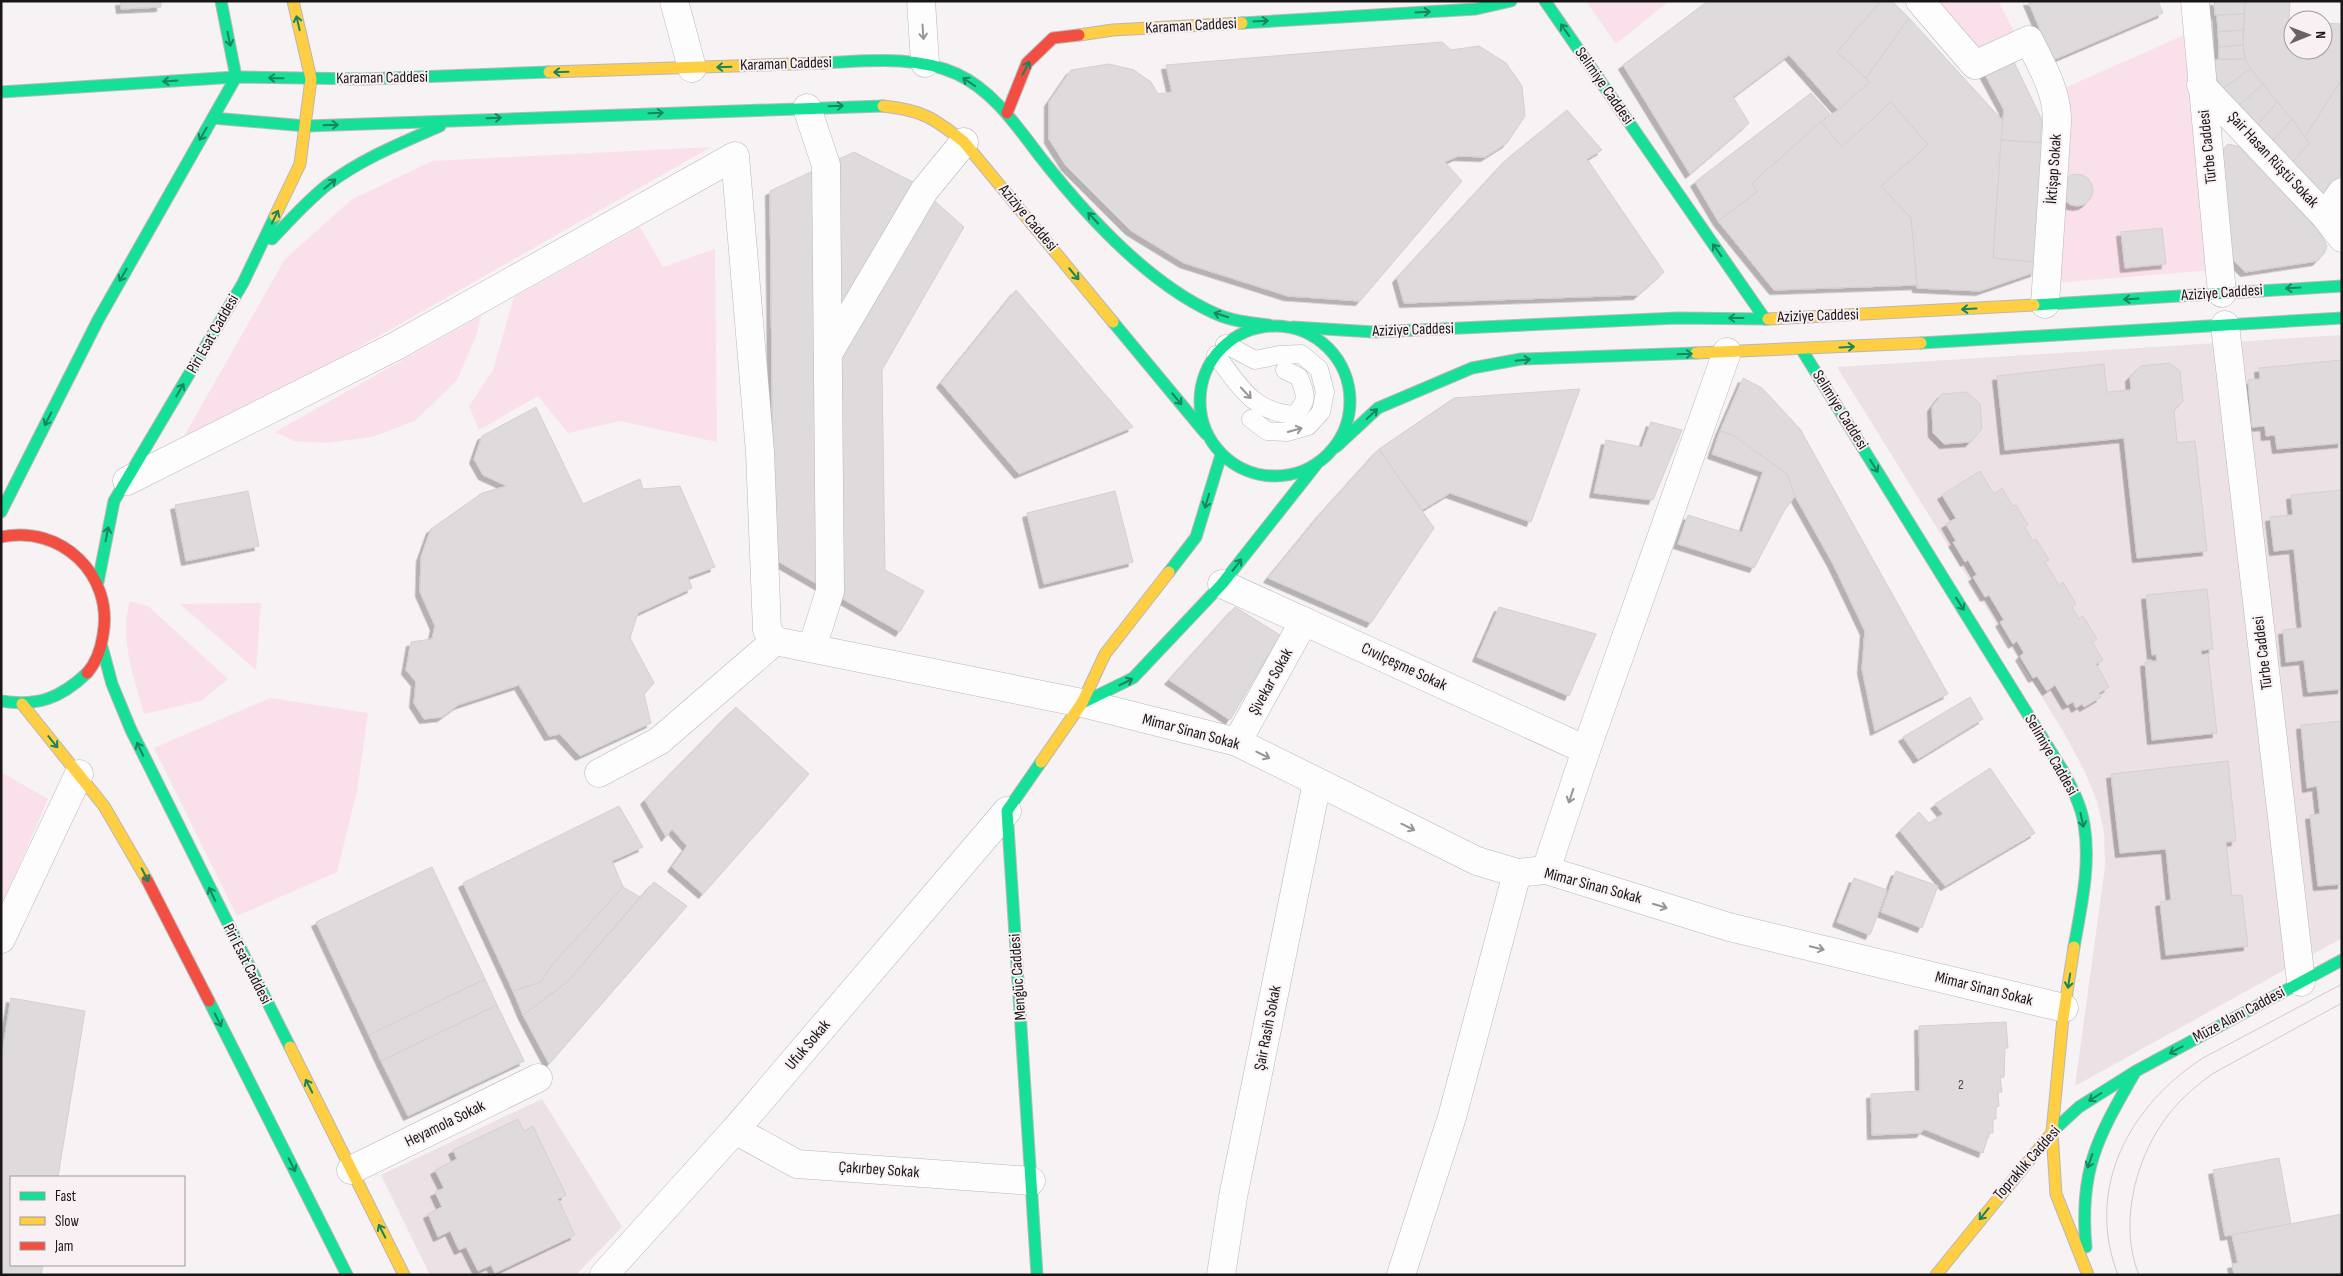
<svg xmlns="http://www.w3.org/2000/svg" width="2343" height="1276" font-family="'Sofia Sans Condensed',sans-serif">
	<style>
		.built { fill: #ece1e4 }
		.green { fill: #fae0ea }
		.building { fill: #dfdbdc; stroke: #d4d0d2; filter: url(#shadow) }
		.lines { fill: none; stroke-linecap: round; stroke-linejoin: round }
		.lane-casing { stroke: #bab7b9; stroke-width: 19 }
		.street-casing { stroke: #bab7b9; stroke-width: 29 }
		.fast-casing { stroke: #bab7b9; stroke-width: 13 }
		.slow-casing { stroke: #bab7b9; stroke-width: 13 }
		.jam-casing { stroke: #bab7b9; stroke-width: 13 }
		.lane { stroke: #fefdfd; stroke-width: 18 }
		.street { stroke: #fefdfd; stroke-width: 28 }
		.fast { stroke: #16e098; stroke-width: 11 }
		.slow { stroke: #ffcf43; stroke-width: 11 }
		.jam { stroke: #f24e42; stroke-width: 11 }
		.tram { stroke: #cecdcd; stroke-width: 1 }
		.oneway { stroke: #17855e }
		.oneway2 { stroke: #979596 }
		.labels { text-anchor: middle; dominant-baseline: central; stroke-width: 4; stroke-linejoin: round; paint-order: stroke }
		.number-label { font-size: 14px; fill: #4c4849 }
		.street-label { font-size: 16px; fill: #191617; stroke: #f9f0f3 }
	</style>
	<defs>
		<filter id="shadow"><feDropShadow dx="-4.5" dy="4.5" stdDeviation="0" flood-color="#0004"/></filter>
	</defs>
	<rect width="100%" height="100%" fill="#f7f2f4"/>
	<!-- built -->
	<g class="built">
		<polygon points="2342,335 2342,938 2075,1086 2105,867 2104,832 2097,801 2084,770 2063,731 1837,367"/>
		<polygon points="542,1099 622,1227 576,1275 430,1275 381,1175"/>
	</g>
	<!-- green -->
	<g class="green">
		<polygon points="1586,1 1669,1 1616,44"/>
		<polygon points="1928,1 1998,1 2017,37 1976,59"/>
		<polygon points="2191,32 2214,270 2052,283 2060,90"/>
		<polygon points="711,147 175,452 285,259 351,200 432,161"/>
		<polygon points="640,227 663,267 715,249 717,442 620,421 568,433 538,396 479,430 469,406 493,370 514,297"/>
		<polygon points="481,316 476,336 457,380 415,421 372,437 326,443 294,441 275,432"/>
		<path d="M130 601 148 606 228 679 201 701 144 714C134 677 119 639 130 601Z"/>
		<polygon points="261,603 256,670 180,604"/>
		<polygon points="270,698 368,713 357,791 337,872 237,916 154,748"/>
		<polygon points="1,772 48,799 1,907"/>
	</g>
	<!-- building -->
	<g class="building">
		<polygon points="120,1 161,1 161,7 121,9"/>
		<polygon points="1708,1 1881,1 1837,52 1870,82 1838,110 1789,55 1733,97 1749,123 1690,174 1623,65"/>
		<polygon points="1881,1 1892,1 1909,18 1866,78 1837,52"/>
		<polygon points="2028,1 2158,1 2163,13 2053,60"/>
		<polygon points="2214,1 2245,1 2245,14 2215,15"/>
		<polygon points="2245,1 2290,1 2289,20 2293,20 2293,50 2323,50 2323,23 2342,24 2342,79 2305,137 2246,63 2243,45"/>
		<polygon points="2245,14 2243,30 2218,32 2217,15"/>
		<polygon points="1909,18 2003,121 1993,258 2036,262 2035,272 1980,291 1917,288 1911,218 1881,186 1928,145 1891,102 1842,147 1821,122 1838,110 1870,82 1866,78"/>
		<polygon points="2243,30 2243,45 2219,47 2218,32"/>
		<polygon points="1442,42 1451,50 1479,46 1506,63 1522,86 1525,116 1507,143 1485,157 1458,156 1445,162 1462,181 1360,301 1288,296 1184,263 1130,230 1066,166 1049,139 1049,102 1071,70 1109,64 1134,70 1151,82 1158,94 1172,92 1166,65"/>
		<polygon points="2243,45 2245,59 2219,59 2219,47"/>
		<polygon points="2011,56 2042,120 2040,143 2001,140 2004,110 1982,69"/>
		<polygon points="2245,59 2251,69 2222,89 2215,76 2214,60"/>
		<polygon points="2251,69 2263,84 2236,109 2222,89"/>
		<polygon points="2342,79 2342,172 2326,199 2291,164 2309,143 2305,137"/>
		<polygon points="2263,84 2277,102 2254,129 2234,110"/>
		<polygon points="1811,93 1830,114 1752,183 1757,192 1718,221 1695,182"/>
		<polygon points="1891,102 1928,145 1881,186 1911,218 1917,285 1774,290 1718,221 1757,192 1752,183 1821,122 1842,147"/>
		<polygon points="2277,102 2292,119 2270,144 2254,129"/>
		<polygon points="1567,110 1602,150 1587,159 1664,272 1638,295 1404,303 1397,278 1507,159"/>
		<polygon points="2292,119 2309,143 2291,164 2270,144"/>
		<polygon points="2001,140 2044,143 2036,262 1993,258"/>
		<polygon points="2228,144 2241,147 2248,153 2321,234 2327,246 2324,254 2317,261 2245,272 2233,260 2220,152"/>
		<polygon points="854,152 913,182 964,227 882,370 885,570 924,591 900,632 774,559 770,191"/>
		<circle cx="2077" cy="190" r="16"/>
		<polygon points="2162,228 2166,264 2125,268 2121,232"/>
		<polygon points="1016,290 1133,427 1019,474 941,383"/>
		<polygon points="2342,360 2342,443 2277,449 2275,435 2266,436 2265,426 2252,427 2248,380 2260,379 2259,368"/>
		<polygon points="2169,363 2180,371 2183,401 2174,410 2177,443 2195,441 2207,551 2137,558 2124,438 2005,450 1997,376 2104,364 2107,392 2131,390 2130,377 2141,366"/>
		<polygon points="1743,378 1762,388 1800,429 1948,694 1875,731 1862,669 1865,631 1833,564 1795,496 1787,474 1734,436 1720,431"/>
		<polygon points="1580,389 1531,522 1450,493 1422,510 1379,449 1454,398"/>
		<polygon points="1967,392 1980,404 1982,429 1970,442 1944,444 1933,433 1932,407 1942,394"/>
		<polygon points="536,407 583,504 640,479 643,489 680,486 715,567 688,577 692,588 638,613 630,638 654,683 644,694 651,723 580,756 560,734 549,736 519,685 458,705 442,717 424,719 414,703 416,682 406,670 411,642 432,639 435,626 420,592 421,557 431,529 482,493 507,486 483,475 474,459 482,436"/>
		<polygon points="1651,422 1682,430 1653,500 1594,493 1606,440 1642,447"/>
		<polygon points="1720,431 1734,436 1787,474 1795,496 1784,511 1754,568 1678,544 1688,515 1742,532 1763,472 1712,454"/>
		<polygon points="1379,449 1434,528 1371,623 1268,578 1322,512"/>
		<polygon points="1980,471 1994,494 2002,488 2013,506 2016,505 2028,525 2025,527 2033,541 2036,539 2049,560 2045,562 2059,585 2063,582 2076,604 2072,607 2079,619 2083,616 2097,639 2092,642 2103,660 2096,664 2109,687 2099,693 2101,697 2084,707 2082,704 2076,708 2073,702 2067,705 2055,685 2047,691 2037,676 2033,678 2020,656 2024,653 2017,641 2013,644 2000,622 2004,620 1989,595 1985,597 1973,577 1977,575 1968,560 1965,562 1953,542 1956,541 1946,524 1956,518 1942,495"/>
		<polygon points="2342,490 2342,689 2308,692 2304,660 2286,662 2283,630 2302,628 2294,549 2274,551 2270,517 2293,515 2291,495"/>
		<polygon points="248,491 259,546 186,561 175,505"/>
		<polygon points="1115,491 1133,562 1044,584 1027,513"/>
		<polygon points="2207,589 2213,649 2201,650 2201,655 2208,654 2217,733 2152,740 2145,662 2157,661 2156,654 2152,655 2146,595"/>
		<polygon points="1235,607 1280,635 1230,720 1169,680"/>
		<polygon points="1499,607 1596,634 1569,696 1477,657"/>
		<polygon points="1970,697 1983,719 1918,759 1903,737"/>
		<polygon points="736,707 809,774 703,894 672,867 687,846 672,829 666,837 645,800"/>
		<polygon points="2342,721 2342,884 2318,886 2310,815 2320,814 2317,786 2307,788 2301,725"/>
		<polygon points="2228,761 2236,841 2226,842 2232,896 2242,895 2248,946 2166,955 2160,902 2171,900 2166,849 2120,853 2111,774"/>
		<polygon points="1990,768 2035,833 1945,886 1900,831 1919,812 1929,823 1943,814 1935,804"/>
		<polygon points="619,806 643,847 612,861 623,887 552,965 541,982 513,991 463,883"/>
		<polygon points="432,867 485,979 369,1035 316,922"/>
		<polygon points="1896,871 1938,886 1922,928 1881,912"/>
		<polygon points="1854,878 1887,890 1870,935 1837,922"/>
		<polygon points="654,882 687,906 549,1064 523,1015 567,982"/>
		<polygon points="623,887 640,897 567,982 523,1015 513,991 541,982 552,965"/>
		<polygon points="485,979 497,1005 381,1061 369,1035"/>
		<polygon points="11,998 85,1011 58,1177 11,1177 11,1265 43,1265 41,1275 1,1275 1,1060"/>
		<polygon points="497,1005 524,1061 408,1116 381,1061"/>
		<polygon points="2006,1022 2008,1048 2005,1048 2004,1077 2000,1078 2002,1092 1998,1092 1999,1106 1996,1107 1996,1119 1993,1119 1993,1133 1989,1133 1983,1153 1924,1129 1921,1133 1872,1135 1871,1094 1920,1091 1919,1026"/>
		<polygon points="518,1119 524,1131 533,1126 566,1195 558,1199 575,1235 495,1273 491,1265 478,1271 466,1247 459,1250 450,1231 438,1237 428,1214 442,1207 435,1192 444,1188 435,1170 457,1159 453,1150"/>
		<polygon points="2279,1158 2291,1224 2225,1236 2213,1170"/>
		<polygon points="2342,1214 2342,1275 2234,1274 2232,1264 2238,1263 2232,1235"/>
	</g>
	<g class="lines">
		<!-- lane casing -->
		<g class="lane-casing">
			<g id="lane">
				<polyline points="1225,344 1255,360 1279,355 1301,354 1319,369 1325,392 1321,412 1308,426 1287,432 1267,431 1251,419"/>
				<path d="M1216 355C1239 385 1252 412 1294 415 1309 401 1306 395 1299 377L1285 370"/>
			</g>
		</g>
		<!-- street casing -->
		<g class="street-casing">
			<g id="street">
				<polyline points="674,1 692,68"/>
				<polyline points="921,1 925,63"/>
				<path d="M1920 1 1975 65 2029 40C2042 67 2058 92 2057 123L2045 304"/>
				<polyline points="2195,1 2222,293"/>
				<polyline points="2201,85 2325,216 2342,238"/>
				<polyline points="807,108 826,165 830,591 812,648"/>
				<polyline points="2325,216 2342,192"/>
				<polyline points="2225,325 2301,982"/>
				<polyline points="828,354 924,191 964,142"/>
				<polyline points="127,481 396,346 735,156 760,452 767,630 775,641 1082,703 1237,742 1477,861 1517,873 1546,870 1729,927 2064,1008"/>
				<polyline points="1222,584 1586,750"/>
				<polyline points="1237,742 1304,621"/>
				<polyline points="599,773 659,741 775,641"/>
				<polyline points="1546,870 1586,750 1727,352"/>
				<polyline points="1,939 79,774"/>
				<polyline points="735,1130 797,1164 1031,1181"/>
				<polyline points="351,1170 538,1078"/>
				<polyline points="604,1275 735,1130 1007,811"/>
				<polyline points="1221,1275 1233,1197 1317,782"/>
				<polyline points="1401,1275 1452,1117 1517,873"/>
			</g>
		</g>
		<!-- fast casing -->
		<g class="fast-casing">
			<g id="fast">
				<polyline points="221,1 236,77"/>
				<polyline points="1545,1 1765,319"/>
				<polyline points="1242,23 1476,9 1511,1"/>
				<path d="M823 63C868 61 915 55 957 74 994 91 1018 128 1042 159 1086 215 1148 283 1214 313 1231 321 1250 323 1269 325"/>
				<polyline points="1,92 236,77 364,79 549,72"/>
				<polyline points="213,118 306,126 883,106"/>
				<path d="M272 239C290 220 307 201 327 185 361 159 401 143 440 126"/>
				<polyline points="2034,305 2342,286"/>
				<polyline points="1113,322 1206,434"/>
				<circle cx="1275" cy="401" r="75"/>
				<polyline points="1293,327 1374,332 1677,318 1768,319"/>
				<polyline points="1921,343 2342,318"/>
				<path d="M1802 350 2063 771C2072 788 2081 805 2084 824 2091 865 2081 907 2074 947"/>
				<polyline points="1336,447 1378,408 1472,368 1521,359 1696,353"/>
				<polyline points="1,512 98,320 236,77"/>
				<polyline points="1169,572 1196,537 1221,455"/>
				<polyline points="98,582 114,501 243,283 275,216"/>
				<polyline points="102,647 112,684 131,730 290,1047"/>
				<path d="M1 701C37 707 61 698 87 673"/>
				<polyline points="1082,703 1133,678 1222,584 1316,465"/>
				<polyline points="209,1001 347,1275"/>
				<polyline points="2054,1130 2079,1107 2136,1071 2342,960"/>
				<path d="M2086 1247C2079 1171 2097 1138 2134 1074"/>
				<polyline points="1037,1275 1007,811 1041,762"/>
			</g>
		</g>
		<!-- slow casing -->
		<g class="slow-casing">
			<g id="slow">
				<polyline points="1079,35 1113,30 1242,23"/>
				<polyline points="549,72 823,63"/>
				<path d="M883 106C922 110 934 118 964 142L1113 322"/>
				<polyline points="275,216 300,164 311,79 293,1"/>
				<polyline points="1768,319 2034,305"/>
				<polyline points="1696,353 1921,343"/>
				<polyline points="22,704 104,806 147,880"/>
				<polyline points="1041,762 1082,703 1105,654 1169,572"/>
				<polyline points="2074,947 2063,1018 2052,1132 2056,1194 2088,1275"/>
				<polyline points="290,1047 404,1275"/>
				<polyline points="1936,1275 2054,1130"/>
			</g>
		</g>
		<!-- jam casing -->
		<g class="jam-casing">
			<g id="jam">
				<polyline points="1007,113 1027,63 1053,38 1079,35"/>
				<path d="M1 537C61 524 114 575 103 635 101 648 96 663 87 673"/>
				<polyline points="147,880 209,1001"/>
			</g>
		</g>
		<!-- lane -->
		<use href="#lane" class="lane"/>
		<!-- street -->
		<use href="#street" class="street"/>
		<!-- fast -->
		<use href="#fast" class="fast"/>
		<!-- slow -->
		<use href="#slow" class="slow"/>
		<!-- jam -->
		<use href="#jam" class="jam"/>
		<!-- tram -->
		<g class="tram">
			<path d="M2118 1275C2084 1188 2130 1105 2203 1058L2342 984"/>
			<path d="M2139 1275C2119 1227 2134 1164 2163 1122 2176 1103 2193 1088 2212 1074L2342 1003"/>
		</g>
	</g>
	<!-- one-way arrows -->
	<defs><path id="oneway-shaft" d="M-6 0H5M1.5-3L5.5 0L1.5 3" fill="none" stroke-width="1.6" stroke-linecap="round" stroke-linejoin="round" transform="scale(1.25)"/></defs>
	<g class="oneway">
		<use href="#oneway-shaft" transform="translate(1423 12) rotate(-3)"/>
		<use href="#oneway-shaft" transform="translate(1261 21) rotate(-3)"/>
		<use href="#oneway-shaft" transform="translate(298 23) rotate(-103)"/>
		<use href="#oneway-shaft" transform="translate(1565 30) rotate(-125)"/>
		<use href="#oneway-shaft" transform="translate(229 39) rotate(78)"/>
		<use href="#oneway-shaft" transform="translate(724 67) rotate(178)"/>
		<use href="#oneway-shaft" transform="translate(1026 68) rotate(-62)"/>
		<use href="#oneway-shaft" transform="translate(561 72) rotate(178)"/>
		<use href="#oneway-shaft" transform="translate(276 78) rotate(-179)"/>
		<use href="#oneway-shaft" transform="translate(170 81) rotate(176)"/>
		<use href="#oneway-shaft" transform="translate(969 82) rotate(-146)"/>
		<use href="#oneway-shaft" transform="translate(836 106) rotate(-2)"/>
		<use href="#oneway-shaft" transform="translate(656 113) rotate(-2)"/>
		<use href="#oneway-shaft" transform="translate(494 118) rotate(-2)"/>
		<use href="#oneway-shaft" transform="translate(331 125) rotate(-2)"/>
		<use href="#oneway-shaft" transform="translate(203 134) rotate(120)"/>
		<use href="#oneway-shaft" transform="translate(330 184) rotate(-40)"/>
		<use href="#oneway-shaft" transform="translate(275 217) rotate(-64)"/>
		<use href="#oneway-shaft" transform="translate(1093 218) rotate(-133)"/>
		<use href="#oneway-shaft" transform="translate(1717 250) rotate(-125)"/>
		<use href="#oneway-shaft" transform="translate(1074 274) rotate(50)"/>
		<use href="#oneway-shaft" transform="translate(123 275) rotate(120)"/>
		<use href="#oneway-shaft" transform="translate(2293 288) rotate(177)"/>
		<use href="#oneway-shaft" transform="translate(2131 299) rotate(176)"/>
		<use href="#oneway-shaft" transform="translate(1969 309) rotate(177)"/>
		<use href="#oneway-shaft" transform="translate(1221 315) rotate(-162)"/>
		<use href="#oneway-shaft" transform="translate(1736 318) rotate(-180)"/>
		<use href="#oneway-shaft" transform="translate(1847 347) rotate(-3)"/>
		<use href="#oneway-shaft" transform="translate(1685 354) rotate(-2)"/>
		<use href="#oneway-shaft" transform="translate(1523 360) rotate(-5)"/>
		<use href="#oneway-shaft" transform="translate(180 390) rotate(-60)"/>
		<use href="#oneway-shaft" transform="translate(1177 399) rotate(50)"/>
		<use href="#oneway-shaft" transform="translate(1372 414) rotate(-43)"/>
		<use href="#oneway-shaft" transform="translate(48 419) rotate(117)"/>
		<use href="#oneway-shaft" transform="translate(1874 466) rotate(58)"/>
		<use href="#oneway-shaft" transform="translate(1207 501) rotate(107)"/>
		<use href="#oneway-shaft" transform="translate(107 534) rotate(-79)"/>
		<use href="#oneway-shaft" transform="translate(1237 565) rotate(-52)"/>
		<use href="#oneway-shaft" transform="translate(1960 604) rotate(58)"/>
		<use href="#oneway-shaft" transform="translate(1126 682) rotate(-26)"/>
		<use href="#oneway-shaft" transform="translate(53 742) rotate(51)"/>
		<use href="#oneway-shaft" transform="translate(140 749) rotate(-116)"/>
		<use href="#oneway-shaft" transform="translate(2082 820) rotate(78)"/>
		<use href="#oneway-shaft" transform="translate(145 875) rotate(63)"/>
		<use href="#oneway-shaft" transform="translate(212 894) rotate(-116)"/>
		<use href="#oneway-shaft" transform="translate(2069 981) rotate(99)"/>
		<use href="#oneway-shaft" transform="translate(218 1020) rotate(63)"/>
		<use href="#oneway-shaft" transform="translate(2176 1050) rotate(152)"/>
		<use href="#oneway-shaft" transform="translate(309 1086) rotate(-117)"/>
		<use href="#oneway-shaft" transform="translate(2095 1097) rotate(148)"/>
		<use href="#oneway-shaft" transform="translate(2090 1161) rotate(109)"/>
		<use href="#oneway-shaft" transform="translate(292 1165) rotate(63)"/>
		<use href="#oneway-shaft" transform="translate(1984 1214) rotate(129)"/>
		<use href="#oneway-shaft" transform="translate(382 1231) rotate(-117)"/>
	</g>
	<g class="oneway2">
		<use href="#oneway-shaft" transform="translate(923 32) rotate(86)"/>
		<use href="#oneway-shaft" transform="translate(1246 393) rotate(47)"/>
		<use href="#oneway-shaft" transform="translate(1295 430) rotate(-16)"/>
		<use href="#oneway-shaft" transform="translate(1263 755) rotate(26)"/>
		<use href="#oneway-shaft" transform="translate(1571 796) rotate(108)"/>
		<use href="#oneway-shaft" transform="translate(1408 827) rotate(26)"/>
		<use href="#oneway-shaft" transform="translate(1660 906) rotate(17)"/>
		<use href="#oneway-shaft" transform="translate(1817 948) rotate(14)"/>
	</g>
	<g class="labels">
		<!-- number labels -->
		<g class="number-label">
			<text x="1961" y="1084">2</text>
		</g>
		<!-- street labels -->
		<g class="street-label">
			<text transform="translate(1191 26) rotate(-3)">Karaman Caddesi</text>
			<text transform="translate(786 64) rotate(-2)">Karaman Caddesi</text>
			<text transform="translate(382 78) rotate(-1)">Karaman Caddesi</text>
			<text transform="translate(1604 86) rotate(55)">Selimiye Caddesi</text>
			<text transform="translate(2208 147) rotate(-96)">Türbe Caddesi</text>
			<text transform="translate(2273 160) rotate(47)">Şair Hasan Rüştü Sokak</text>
			<text transform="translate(2054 169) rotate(-86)">İktişap Sokak</text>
			<text transform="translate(1028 218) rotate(50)">Aziziye Caddesi</text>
			<text transform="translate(2222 293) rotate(-4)">Aziziye Caddesi</text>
			<text transform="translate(1818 316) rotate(-2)">Aziziye Caddesi</text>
			<text transform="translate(1413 330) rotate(-2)">Aziziye Caddesi</text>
			<text transform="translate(213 334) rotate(-60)">Piri Esat Caddesi</text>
			<text transform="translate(1840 410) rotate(58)">Selimiye Caddesi</text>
			<text transform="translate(2263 653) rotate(-97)">Türbe Caddesi</text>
			<text transform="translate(1404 667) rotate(25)">Cıvılçeşme Sokak</text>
			<text transform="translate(1271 682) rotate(-61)">Şivekar Sokak</text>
			<text transform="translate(1191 732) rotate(15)">Mimar Sinan Sokak</text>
			<text transform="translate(2051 755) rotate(60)">Selimiye Caddesi</text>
			<text transform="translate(1593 886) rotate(15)">Mimar Sinan Sokak</text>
			<text transform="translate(247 964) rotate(63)">Piri Esat Caddesi</text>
			<text transform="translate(1018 977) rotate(-94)">Mengüc Caddesi</text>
			<text transform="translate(1984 989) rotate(14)">Mimar Sinan Sokak</text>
			<text transform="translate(2239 1015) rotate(-28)">Müze Alanı Caddesi</text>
			<text transform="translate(1268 1028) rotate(-79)">Şair Rasih Sokak</text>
			<text transform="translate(808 1045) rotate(-50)">Ufuk Sokak</text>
			<text transform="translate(445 1124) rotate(-26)">Heyamola Sokak</text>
			<text transform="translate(2027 1163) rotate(-49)">Topraklık Caddesi</text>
			<text transform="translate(879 1170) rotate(4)">Çakırbey Sokak</text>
		</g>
	</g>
	<!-- border -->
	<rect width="2343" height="1276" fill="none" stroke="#191617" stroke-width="5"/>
	<!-- legend -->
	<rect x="10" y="1176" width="175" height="90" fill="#f9f0f3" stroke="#9f999b"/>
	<rect x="20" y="1192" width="25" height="8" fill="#16e098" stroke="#9f999b"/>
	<text x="55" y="1201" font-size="15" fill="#191617">Fast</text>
	<rect x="20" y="1217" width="25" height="8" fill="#ffcf43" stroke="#9f999b"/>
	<text x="55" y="1226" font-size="15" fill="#191617">Slow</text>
	<rect x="20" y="1242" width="25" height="8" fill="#f24e42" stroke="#9f999b"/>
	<text x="55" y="1251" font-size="15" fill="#191617">Jam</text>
	<!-- north arrow -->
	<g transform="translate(2308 35) rotate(89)"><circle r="24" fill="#f9f0f3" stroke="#9f999b"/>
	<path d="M0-4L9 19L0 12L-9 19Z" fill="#676364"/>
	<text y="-8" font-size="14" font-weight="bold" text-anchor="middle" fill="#191617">N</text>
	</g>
</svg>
